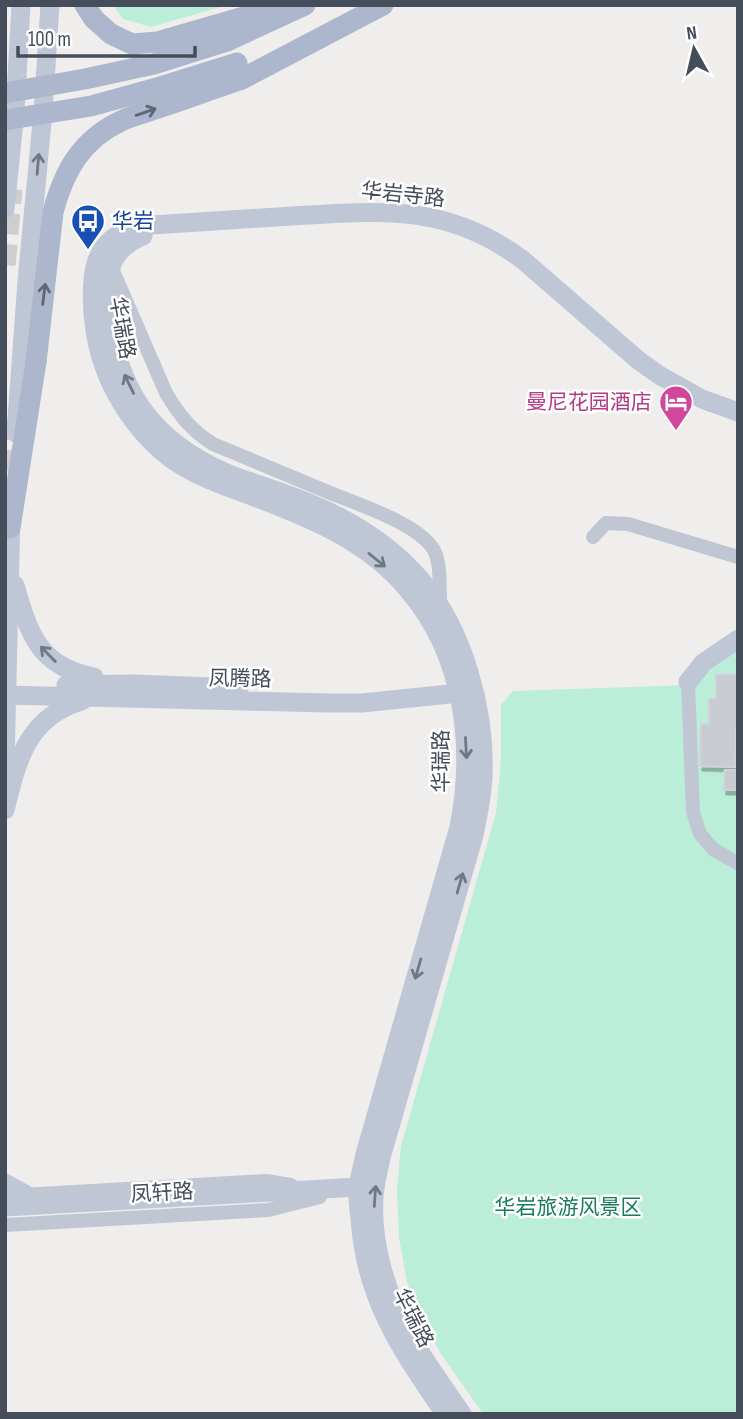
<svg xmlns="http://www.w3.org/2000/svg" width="743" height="1419" font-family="'Sofia Sans Condensed','Noto Sans SC',sans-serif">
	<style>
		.green { fill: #bbeed9 }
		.building { fill: #c9cbd3; stroke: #d1d2d9; stroke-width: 2; filter: url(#shadow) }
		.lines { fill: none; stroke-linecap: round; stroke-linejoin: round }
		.primary-tunnel { stroke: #cecdd0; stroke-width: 21; stroke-dasharray: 21 10; stroke-linecap: butt }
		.street { stroke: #c0c6d2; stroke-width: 14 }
		.secondary { stroke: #bfc6d6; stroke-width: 19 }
		.primary { stroke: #acb6cc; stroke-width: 21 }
		.primary-bridge { stroke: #acb6cc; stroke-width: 21 }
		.oneway { stroke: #5f6676 }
		.oneway2 { stroke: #707785 }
		.labels { text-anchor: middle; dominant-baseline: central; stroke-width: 5; stroke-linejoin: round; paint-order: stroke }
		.street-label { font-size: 21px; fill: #454c5a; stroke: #fff }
		.transit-label { font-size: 21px; fill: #164399; stroke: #fff; text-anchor: start }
		.hotel-label { font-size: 21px; fill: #b23c85; stroke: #fff; text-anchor: end }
		.park-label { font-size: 21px; fill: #177b5c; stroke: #fff }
	</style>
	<defs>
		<filter id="shadow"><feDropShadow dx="2.5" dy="4.5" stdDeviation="0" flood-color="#0004"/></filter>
	</defs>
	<rect width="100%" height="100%" fill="#f0eded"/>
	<!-- green -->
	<g class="green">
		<polygon points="113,5 227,5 151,27 123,19"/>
		<polygon points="738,649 738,1414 483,1414 441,1354 417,1311 407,1282 399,1238 397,1189 401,1146 496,813 501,759 501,705 513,691 690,685"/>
	</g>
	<!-- building -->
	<g class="building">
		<polygon points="716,674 738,675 738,726 736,726 735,767 700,766 701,724 709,724 709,699 716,699"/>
		<polygon points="725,770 738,770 738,790 724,790"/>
	</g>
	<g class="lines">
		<!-- primary-tunnel -->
		<g class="primary-tunnel">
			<polyline points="5,265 12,189"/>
			<polyline points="5,502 11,413"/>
		</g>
		<!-- street -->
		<g class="street">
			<path d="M111 266 166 393C179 415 192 431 213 444 252 460 290 476 328 492 357 504 414 522 432 547 442 560 439 589 440 605"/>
			<polyline points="593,537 606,523 628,524 738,557"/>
			<polyline points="688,682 693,812 700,834 714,850 738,863"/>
			<polyline points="5,1196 266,1181 291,1185"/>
			<polyline points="5,1225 268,1210 320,1197"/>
		</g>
		<!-- secondary -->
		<g class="secondary">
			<polyline points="5,209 15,111 21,5"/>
			<path d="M143 236C111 249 106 271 108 304 115 388 151 441 229 474 255 484 283 492 309 503 351 520 391 545 421 580 464 630 486 712 483 777 482 797 478 816 474 835L382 1154C379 1168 375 1182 374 1197 371 1242 386 1293 408 1332 424 1361 444 1387 462 1414"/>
			<polyline points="16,433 27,281 43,112 50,5"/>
			<path d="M15 585C29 634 39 667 94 677"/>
			<polyline points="688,682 703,663 738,639"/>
			<polyline points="66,685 133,684 239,688"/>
			<polyline points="5,695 328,703 362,703 469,692"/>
			<polyline points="5,763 11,512"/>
			<path d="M5 810C17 761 27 717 82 701"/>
			<polyline points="5,1183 25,1194"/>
			<polyline points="5,1207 358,1187"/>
			<path d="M445 1414C401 1349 365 1299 360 1218 359 1208 357 1197 358 1186 360 1175 363 1165 365 1154L459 827C475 746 464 656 409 591 368 541 310 518 252 496 224 486 195 476 170 458 143 437 123 410 109 379 96 350 90 312 93 280 96 243 117 229 152 225 199 222 245 219 292 216 382 211 446 203 523 260L638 360 659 375 702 399 738 412"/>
		</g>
		<!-- primary -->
		<g class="primary">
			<polyline points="85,5 94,19 111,34 132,44 157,42 285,5"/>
			<polyline points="227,41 305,5"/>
			<polyline points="242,79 383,5"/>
			<polyline points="10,528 36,362"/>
		</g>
		<!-- primary-bridge -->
		<g class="primary-bridge">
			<polyline points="5,93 85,79 154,64 227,41"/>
			<polyline points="5,120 91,106 160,87 237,63"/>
			<path d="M36 362 53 212C64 171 81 140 121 121 133 115 148 112 161 107 188 98 215 88 242 79"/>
		</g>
	</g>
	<!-- one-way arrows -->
	<defs><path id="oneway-shaft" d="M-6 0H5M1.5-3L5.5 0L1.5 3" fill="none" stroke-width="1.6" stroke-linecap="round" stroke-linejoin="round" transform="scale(1.75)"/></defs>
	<g class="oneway">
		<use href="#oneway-shaft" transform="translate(146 112) rotate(-19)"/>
		<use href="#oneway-shaft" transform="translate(44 294) rotate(-83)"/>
	</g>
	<g class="oneway2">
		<use href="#oneway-shaft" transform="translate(38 164) rotate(-85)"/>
		<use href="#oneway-shaft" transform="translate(129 384) rotate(-116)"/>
		<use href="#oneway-shaft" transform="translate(377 560) rotate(39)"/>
		<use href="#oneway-shaft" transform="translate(48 654) rotate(-134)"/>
		<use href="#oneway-shaft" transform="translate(466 748) rotate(87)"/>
		<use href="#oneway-shaft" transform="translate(460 883) rotate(-74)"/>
		<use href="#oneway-shaft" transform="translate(418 969) rotate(106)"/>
		<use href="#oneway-shaft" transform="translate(375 1196) rotate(-86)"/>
	</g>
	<!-- icons -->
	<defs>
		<g id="bus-pin" transform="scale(1.75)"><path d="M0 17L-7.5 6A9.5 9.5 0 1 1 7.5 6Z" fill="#1a4fb4" stroke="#fff"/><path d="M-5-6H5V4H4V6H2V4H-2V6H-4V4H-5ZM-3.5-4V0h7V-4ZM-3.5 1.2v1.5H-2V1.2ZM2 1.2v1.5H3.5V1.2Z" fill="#fff"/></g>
		<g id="hotel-pin" transform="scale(1.75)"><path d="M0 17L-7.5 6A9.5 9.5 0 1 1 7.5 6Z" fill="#d1479c" stroke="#fff"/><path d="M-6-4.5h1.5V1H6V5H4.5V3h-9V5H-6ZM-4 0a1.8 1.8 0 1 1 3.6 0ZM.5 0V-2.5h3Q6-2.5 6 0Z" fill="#fff"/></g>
	</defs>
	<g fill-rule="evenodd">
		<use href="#bus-pin" x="88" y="221"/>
		<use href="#hotel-pin" x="676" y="402"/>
	</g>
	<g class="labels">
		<!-- street labels -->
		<g class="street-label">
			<text transform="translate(403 195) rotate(6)">华岩寺路</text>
			<text transform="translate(122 328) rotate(80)">华瑞路</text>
			<text transform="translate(240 679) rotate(1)">凤腾路</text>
			<text transform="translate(441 761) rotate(-90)">华瑞路</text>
			<text transform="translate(162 1193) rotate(-3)">凤轩路</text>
			<text transform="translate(413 1318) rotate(63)">华瑞路</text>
		</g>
		<!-- transit labels -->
		<g class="transit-label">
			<text x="112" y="221">华岩</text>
		</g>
		<!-- hotel labels -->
		<g class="hotel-label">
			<text x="652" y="402">曼尼花园酒店</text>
		</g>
		<!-- park labels -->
		<g class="park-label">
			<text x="568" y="1207">华岩旅游风景区</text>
		</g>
	</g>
	<!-- border -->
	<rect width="743" height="1419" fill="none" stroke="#454c5a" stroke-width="14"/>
	<!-- north arrow -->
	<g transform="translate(694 49) rotate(352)" stroke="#ffffff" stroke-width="5" paint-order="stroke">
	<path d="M0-5L12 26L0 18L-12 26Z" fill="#454c5a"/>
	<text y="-10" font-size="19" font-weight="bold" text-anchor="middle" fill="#454c5a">N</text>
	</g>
	<!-- scale -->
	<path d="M18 46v10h177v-10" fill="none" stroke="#454c5a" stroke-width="3.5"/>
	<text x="28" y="46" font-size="21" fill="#454c5a" stroke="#ffffff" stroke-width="5" paint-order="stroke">100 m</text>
</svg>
